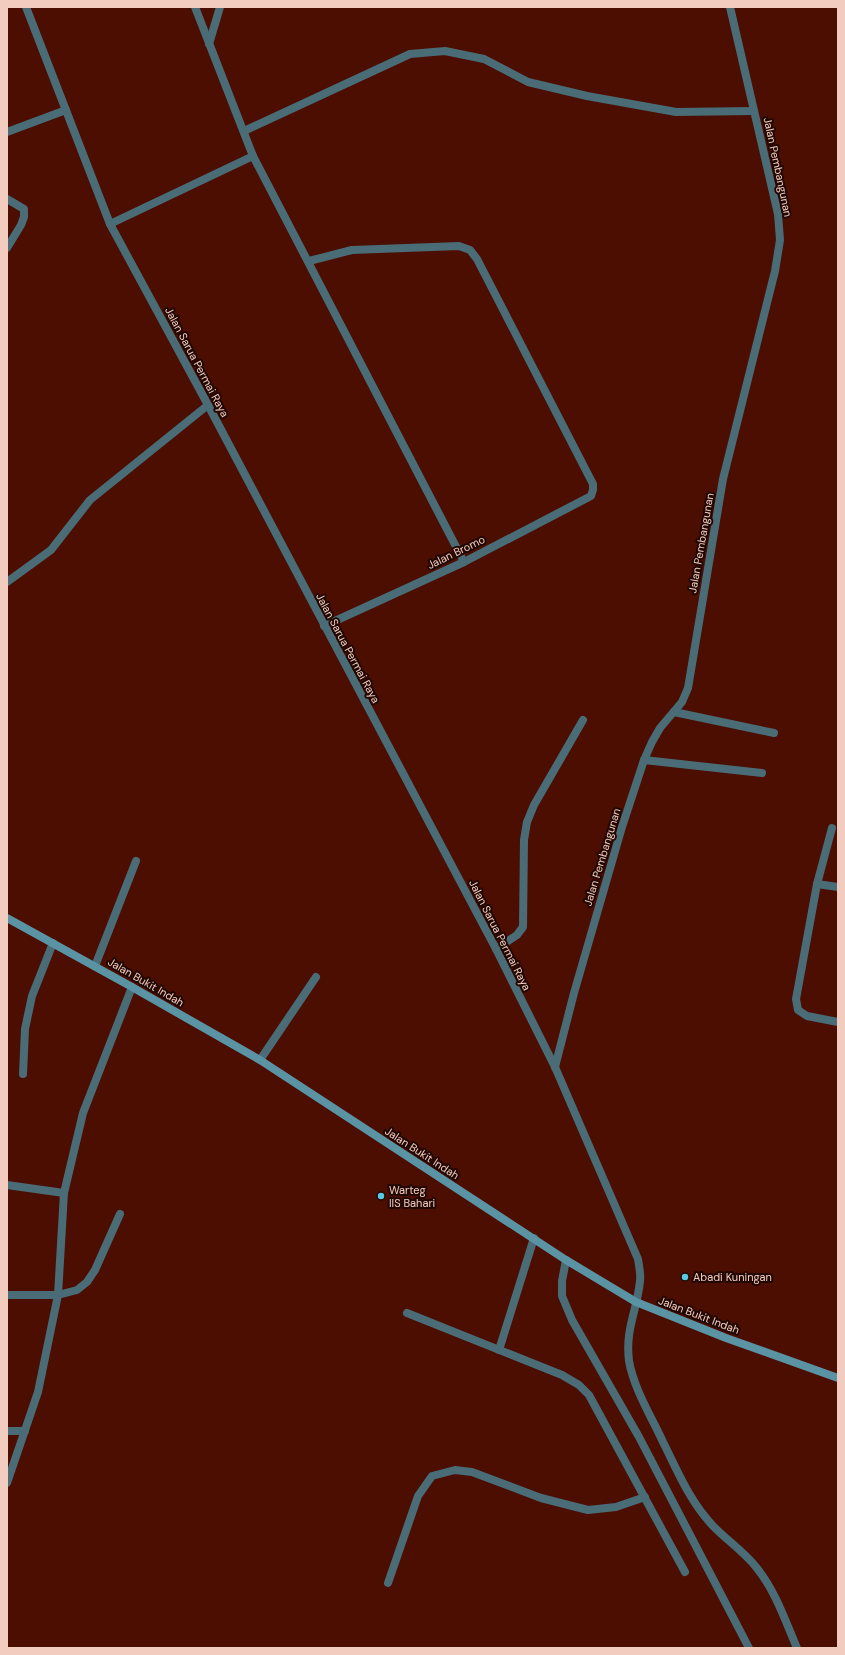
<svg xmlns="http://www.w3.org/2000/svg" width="845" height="1655" font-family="'DM Sans',sans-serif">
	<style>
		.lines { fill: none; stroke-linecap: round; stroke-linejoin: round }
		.lane { stroke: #496c76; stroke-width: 8 }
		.street { stroke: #496c76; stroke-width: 8 }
		.secondary { stroke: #5a93a3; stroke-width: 8 }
		.poi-dot { fill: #59c8e4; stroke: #210702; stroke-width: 1.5 }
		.labels { text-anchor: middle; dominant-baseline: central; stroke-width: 4; stroke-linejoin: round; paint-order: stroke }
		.street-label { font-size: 11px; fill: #f3ccc0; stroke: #210702 }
		.poi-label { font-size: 11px; fill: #f3ccc0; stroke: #210702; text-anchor: start }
	</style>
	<rect width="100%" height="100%" fill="#4b0e00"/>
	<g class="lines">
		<!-- lane -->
		<g class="lane">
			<polyline points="496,949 517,935 523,927 524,840 527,822 534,805 583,720"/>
			<polyline points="95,966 136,861"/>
			<polyline points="260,1060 316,977"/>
			<polyline points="407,1313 562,1375 579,1385 589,1395 685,1572"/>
			<polyline points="499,1350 534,1238"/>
			<polyline points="388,1583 418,1496 432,1476 455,1470 472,1472 541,1498 588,1510 616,1507 645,1497"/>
		</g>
		<!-- street -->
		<g class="street">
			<path d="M26 7 110 224 208 405 496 949 555 1067 638 1259C639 1266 641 1274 640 1281 637 1311 625 1329 629 1361 634 1389 651 1416 663 1442 678 1472 690 1502 714 1527 728 1541 744 1552 756 1567 775 1590 785 1620 797 1648"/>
			<polyline points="195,7 253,156 464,562"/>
			<polyline points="209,44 220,7"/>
			<polyline points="244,131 410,54 445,51 484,59 528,82 587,96 676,112 754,111"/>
			<polyline points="7,132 66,110"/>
			<polyline points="7,199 24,209 24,217 21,225 7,248"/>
			<polyline points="110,224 253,156"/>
			<polyline points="309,261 352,250 459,246 470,250 477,259 593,484 593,490 591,496 464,562 324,626"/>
			<polyline points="7,582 51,550 90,500 208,405"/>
			<polyline points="674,712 774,733"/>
			<polyline points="644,760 762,773"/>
			<polyline points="832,828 817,884 796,999 798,1010 807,1016 838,1022"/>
			<polyline points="817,884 838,887"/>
			<polyline points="555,1067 574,993 622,827 644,760 652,742 660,728 682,702 688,688 723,479 775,271 780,240 778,214 730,7"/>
			<polyline points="23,1074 25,1029 32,996 53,943"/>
			<polyline points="7,1185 64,1193"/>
			<polyline points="566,1260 562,1281 562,1296 572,1320 639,1437 749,1648"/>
			<polyline points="7,1295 58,1295 77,1290 87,1282 95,1270 120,1214"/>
			<polyline points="7,1431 25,1431"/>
			<polyline points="7,1483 38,1392 58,1295 64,1193 83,1113 132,987"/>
		</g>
		<!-- secondary -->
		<polyline class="secondary" points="7,918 132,987 260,1060 566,1260 636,1302 726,1338 838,1378"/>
	</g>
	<!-- markers -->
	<g class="poi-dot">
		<circle cx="381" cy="1196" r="4"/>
		<circle cx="685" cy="1277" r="4"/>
	</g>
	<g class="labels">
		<!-- street labels -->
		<g class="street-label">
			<text transform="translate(778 167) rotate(78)">Jalan Pembangunan</text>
			<text transform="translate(197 362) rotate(62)">Jalan Sarua Permai Raya</text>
			<text transform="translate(701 543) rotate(-80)">Jalan Pembangunan</text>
			<text transform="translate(456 552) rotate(-26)">Jalan Bromo</text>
			<text transform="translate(348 648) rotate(62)">Jalan Sarua Permai Raya</text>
			<text transform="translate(602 857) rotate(-73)">Jalan Pembangunan</text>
			<text transform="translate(500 935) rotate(63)">Jalan Sarua Permai Raya</text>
			<text transform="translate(146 982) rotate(30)">Jalan Bukit Indah</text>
			<text transform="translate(422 1153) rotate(33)">Jalan Bukit Indah</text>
			<text transform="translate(699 1315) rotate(21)">Jalan Bukit Indah</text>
		</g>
		<!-- poi labels -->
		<g class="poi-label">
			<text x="389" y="1190">Warteg<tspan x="389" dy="13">IIS Bahari</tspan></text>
			<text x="693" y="1277">Abadi Kuningan</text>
		</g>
	</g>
	<!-- border -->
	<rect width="845" height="1655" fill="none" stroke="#f3ccc0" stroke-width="16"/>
</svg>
